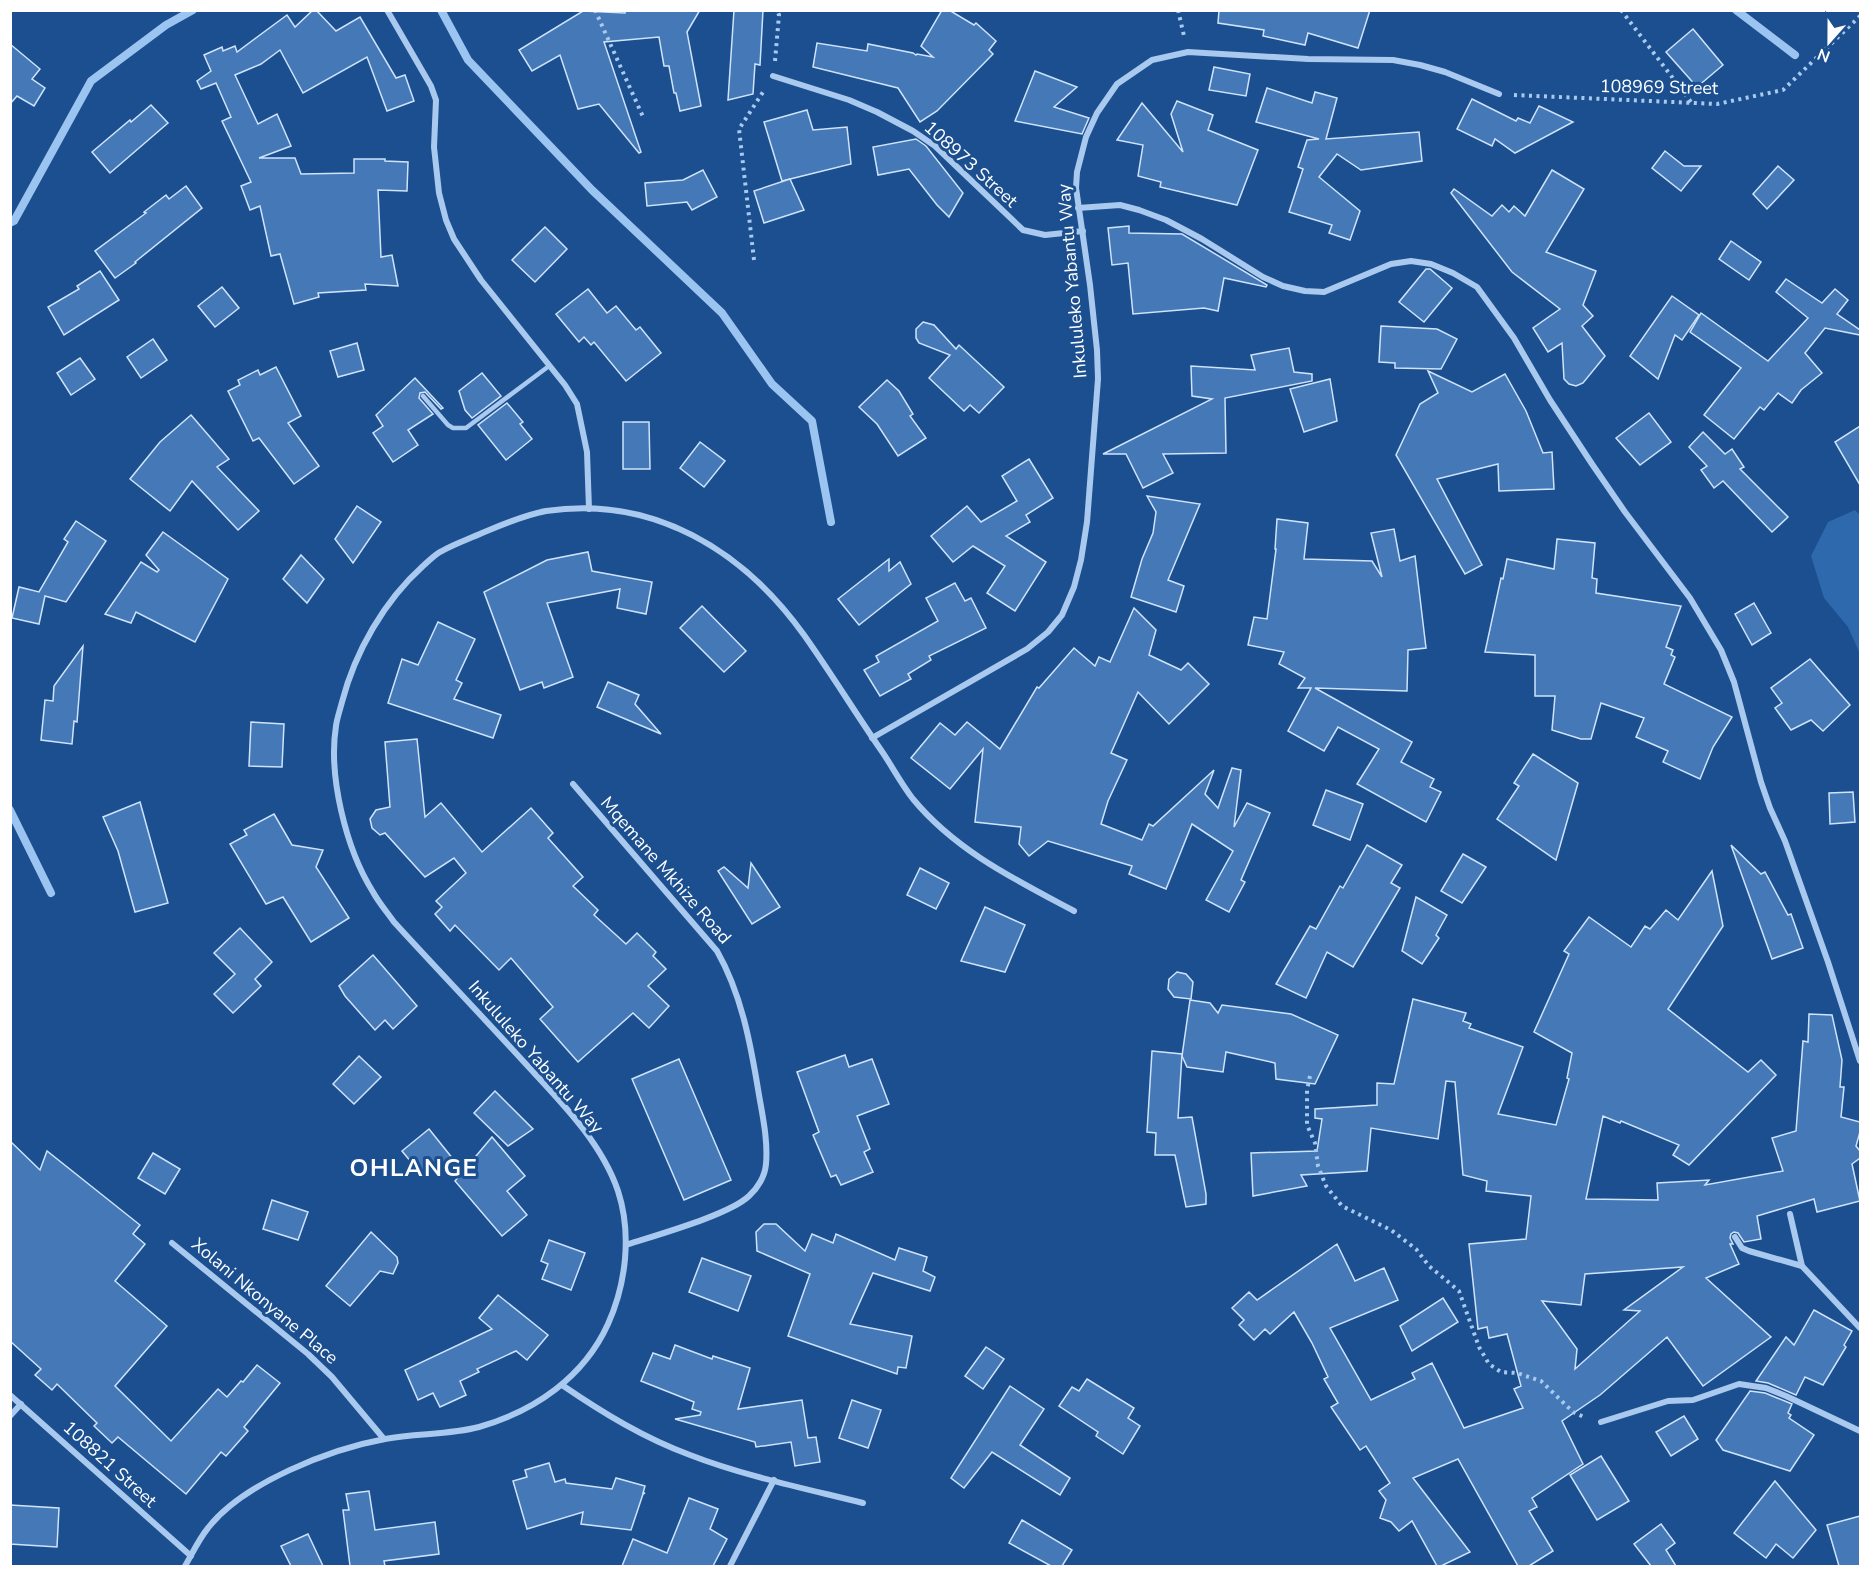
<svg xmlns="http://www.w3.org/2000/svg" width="1871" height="1577" font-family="'Nunito Sans',sans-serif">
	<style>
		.green { fill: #2e69ad }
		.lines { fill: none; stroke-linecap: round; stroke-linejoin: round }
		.stream { stroke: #9cc4f0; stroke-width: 8 }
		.building { fill: #4478b7; stroke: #cfe3fa; stroke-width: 1.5; fill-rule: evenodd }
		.path { stroke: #a9c9ee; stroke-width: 4; stroke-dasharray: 3 4.5; stroke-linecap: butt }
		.service { stroke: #a9c9ee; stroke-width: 4.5 }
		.minor { stroke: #a9c9ee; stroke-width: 6 }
		.labels { text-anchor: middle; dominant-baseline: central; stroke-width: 6; stroke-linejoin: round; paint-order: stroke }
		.street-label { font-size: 18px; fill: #fff; stroke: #1b4f8f }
		.district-label { font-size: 24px; font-weight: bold; letter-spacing: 1.5px; fill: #fff; stroke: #1b4f8f }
	</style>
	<rect width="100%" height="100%" fill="#1b4f8f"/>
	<!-- green -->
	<polygon class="green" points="1855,510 1860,515 1860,654 1848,627 1824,598 1811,556 1828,522"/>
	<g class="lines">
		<!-- stream -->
		<g class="stream">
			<polyline points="441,10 468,60 592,190 722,313 772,384 812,421 831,522"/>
			<polyline points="1736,10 1795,55"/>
			<polyline points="10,223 14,221 91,81 166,25 193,10"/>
			<polyline points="10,810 51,893"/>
		</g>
	</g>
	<!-- building -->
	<g class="building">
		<polygon points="313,10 316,10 336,31 360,17 396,78 405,75 414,101 387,111 367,57 303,93 280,50 261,64 235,75 258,124 277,114 291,146 259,158 295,158 301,174 354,173 354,159 385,159 385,161 408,162 407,191 378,190 381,257 392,255 398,286 365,284 366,290 318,293 319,297 294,304 280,254 271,256 260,206 250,210 241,186 251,182 222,121 231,117 216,83 201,89 197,81 211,71 204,55 222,47 223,51 235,46 237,52 287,15 295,27"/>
		<polygon points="625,10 700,10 687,32 701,106 680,111 676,93 674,93 669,66 664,66 659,37 604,42 641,152 639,153 599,104 578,109 560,55 532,71 519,50 583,11 625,13"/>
		<polygon points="734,10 763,10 760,65 755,64 753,94 728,100"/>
		<polygon points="942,10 949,10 974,25 976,23 996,41 989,50 993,54 937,111 920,122 898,88 813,67 817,43 867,51 868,44 913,53 916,55 917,54 933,57 921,46"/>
		<polygon points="1219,10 1370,10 1358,48 1308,33 1305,45 1263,36 1264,30 1218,23"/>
		<polygon points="1693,29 1723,65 1697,87 1666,52"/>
		<polygon points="10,44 40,69 32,79 45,88 34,106 17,96 10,104"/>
		<polygon points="1214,67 1250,74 1246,96 1209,90"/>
		<polygon points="1035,71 1077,87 1054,107 1089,118 1082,134 1015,121"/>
		<polygon points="1267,88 1312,103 1315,92 1337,98 1326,139 1419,132 1422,161 1361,170 1337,154 1319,177 1360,211 1350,240 1329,233 1332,225 1289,212 1303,169 1298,167 1307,140 1319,139 1256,122"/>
		<polygon points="1472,99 1516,121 1518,118 1530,123 1539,106 1573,122 1515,153 1495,139 1492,146 1457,129"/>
		<polygon points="1177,101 1213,115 1208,130 1258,150 1237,205 1160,187 1161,182 1138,176 1143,145 1117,140 1142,103 1183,152 1171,114"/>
		<polygon points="151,105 168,123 110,173 92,152 130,120 131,122"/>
		<polygon points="807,110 813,130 847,127 851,164 782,181 764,122"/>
		<polygon points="916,139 926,146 963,193 949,217 937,205 909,169 878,175 873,147"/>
		<polygon points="1665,151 1684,166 1701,166 1681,191 1652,168"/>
		<polygon points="1778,166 1794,180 1767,209 1753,194"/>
		<polygon points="703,170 717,197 692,210 687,202 647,206 645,183 683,180"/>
		<polygon points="1552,170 1584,189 1546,252 1596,271 1583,305 1593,316 1582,326 1605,356 1583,383 1576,386 1569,384 1564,379 1562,343 1548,352 1533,328 1560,309 1512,272 1451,193 1454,189 1492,216 1502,205 1509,212 1514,206 1525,216"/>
		<polygon points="790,179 804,210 764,223 754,191"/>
		<polygon points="186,186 202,208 135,262 136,263 115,278 95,251 146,213 144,212 166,195 169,199"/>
		<polygon points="1129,226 1129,233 1182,234 1267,285 1266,287 1224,278 1218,311 1204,308 1133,314 1128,263 1112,265 1108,228"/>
		<polygon points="545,227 567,249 535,282 512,260"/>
		<polygon points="1731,241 1761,262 1749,280 1719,259"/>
		<polygon points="1426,269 1430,269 1452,288 1424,322 1399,302"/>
		<polygon points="100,271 119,300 64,335 48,307 79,289 77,286"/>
		<polygon points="1786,279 1822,303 1835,289 1848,300 1837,314 1860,330 1860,335 1825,328 1805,353 1822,373 1801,390 1792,403 1778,393 1764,410 1760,407 1734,439 1704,415 1741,368 1690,332 1701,313 1768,361 1808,318 1776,292"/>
		<polygon points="222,287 239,308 215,327 198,306"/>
		<polygon points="588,289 607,313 616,306 636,330 640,327 661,353 626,381 594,342 591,345 584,337 579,342 556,314"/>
		<polygon points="1672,296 1699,315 1682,340 1675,335 1658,379 1630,356"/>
		<polygon points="923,322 934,325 956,349 959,345 1004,387 979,413 970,405 964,411 929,378 950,355 919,343 916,338 916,329"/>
		<polygon points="1381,326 1437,329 1457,339 1441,369 1395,368 1395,363 1379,362"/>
		<polygon points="153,339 167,360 141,378 127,357"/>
		<polygon points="357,343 364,370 338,377 330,351"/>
		<polygon points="1289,348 1294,372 1312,374 1312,381 1225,398 1226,453 1163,454 1173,473 1143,488 1126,454 1103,454 1212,399 1192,396 1191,366 1255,370 1251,355"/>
		<polygon points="80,358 95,379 71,395 57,373"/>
		<polygon points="276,367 301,416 288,423 319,466 294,484 259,438 253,441 228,391 240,385 238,380 258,370 260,375"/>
		<polygon points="1428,371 1472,392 1505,374 1526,411 1543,453 1552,452 1554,489 1499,491 1498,464 1437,479 1482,565 1465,574 1396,455 1420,404 1438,393"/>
		<polygon points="482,373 501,396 472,418 465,410 459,391"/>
		<polygon points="415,378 443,408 441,409 425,392 420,393 419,398 433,414 408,430 418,445 393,462 373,433 383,426 376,415"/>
		<polygon points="1330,379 1337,421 1304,432 1290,389"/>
		<polygon points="887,380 899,391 913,414 910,416 926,438 898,456 877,424 859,407"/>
		<polygon points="507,403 523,422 520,424 532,439 506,460 478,425"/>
		<polygon points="1649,413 1671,442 1640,465 1616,438"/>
		<polygon points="191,415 229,459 217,467 259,511 238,530 192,481 170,511 130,479 160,442"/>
		<polygon points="623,422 649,422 650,469 623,469"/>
		<polygon points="1860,426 1860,485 1835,442"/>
		<polygon points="1703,432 1725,454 1732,449 1744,467 1740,469 1788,517 1772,532 1723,481 1714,488 1701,470 1707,466 1689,447"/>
		<polygon points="700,442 725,461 704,487 680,468"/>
		<polygon points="1029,459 1053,498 1026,515 1030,522 1006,536 1046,562 1015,611 987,593 1005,566 973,546 953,562 931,536 967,506 981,522 1017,501 1002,476"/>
		<polygon points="1147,496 1200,504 1168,580 1184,586 1176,612 1131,597 1142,559 1153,533 1156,512"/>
		<polygon points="357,506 381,522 353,563 335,539"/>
		<polygon points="1277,519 1308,523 1304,559 1372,561 1382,577 1371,533 1394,529 1400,561 1415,556 1426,648 1408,650 1407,691 1315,688 1412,742 1401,762 1434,779 1430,787 1441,792 1426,822 1357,784 1379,749 1338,727 1324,751 1288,731 1311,688 1298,688 1305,678 1279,664 1284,652 1248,645 1254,617 1267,619 1276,549 1275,549"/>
		<polygon points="76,521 106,541 66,602 45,596 39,624 12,618 19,587 39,592 68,542 64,539"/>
		<polygon points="163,532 228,579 195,642 136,612 131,623 105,614 141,562 157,572 159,570 146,555"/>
		<polygon points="1557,539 1595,543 1592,578 1597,579 1596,593 1681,606 1666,647 1673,650 1671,655 1675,657 1664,684 1732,717 1713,747 1700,779 1663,762 1668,751 1636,737 1644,718 1601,703 1591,739 1581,739 1552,730 1555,696 1535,696 1535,655 1485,652 1501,578 1503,579 1507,559 1554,569"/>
		<polygon points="588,552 592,571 652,582 646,614 617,608 620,589 547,603 573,677 544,688 542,682 520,690 484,592 547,560"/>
		<polygon points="301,555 324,579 307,603 283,579"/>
		<polygon points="889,559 889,571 900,562 911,584 859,625 838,599"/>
		<polygon points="955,583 965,601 971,598 986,628 929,656 931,660 908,674 911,679 880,696 864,670 879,662 876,656 938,621 926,598"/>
		<polygon points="1754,603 1771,633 1752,645 1735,614"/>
		<polygon points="702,606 746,651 724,672 680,628"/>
		<polygon points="1134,608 1156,630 1149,655 1181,670 1188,663 1209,684 1169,724 1138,692 1111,753 1127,760 1108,801 1101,824 1142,840 1149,824 1153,826 1214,770 1205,794 1218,808 1232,768 1241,770 1234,827 1247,803 1270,813 1241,880 1245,882 1229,912 1206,900 1233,851 1192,824 1166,889 1129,874 1132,866 1048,841 1029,856 1019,844 1021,827 975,822 983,749 950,789 911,758 940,723 955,735 967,722 1000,749 1037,687 1039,688 1074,648 1095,666 1099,657 1110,662"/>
		<polygon points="438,622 475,639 456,680 462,683 454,699 501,715 493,738 388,703 402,659 418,665"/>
		<polygon points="83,646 77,722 74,721 72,744 41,740 45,700 53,701 54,686"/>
		<polygon points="1810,659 1850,705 1823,731 1811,720 1791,730 1775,708 1782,703 1771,688"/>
		<polygon points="608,682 639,695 635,704 661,734 597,707"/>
		<polygon points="251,722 284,724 282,767 249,766"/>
		<polygon points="417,739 425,817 441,803 482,852 531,808 553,833 548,838 583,877 573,886 598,910 594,915 626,944 637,933 656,952 653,956 666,969 648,986 669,1006 649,1028 633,1013 578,1062 540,1019 553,1007 511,958 499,970 455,925 450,931 435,914 442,907 436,901 466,873 454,858 425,877 385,833 380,835 372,828 370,819 376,810 390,807 385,742"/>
		<polygon points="1533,754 1578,783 1556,860 1497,819 1519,786 1514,783"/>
		<polygon points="1326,790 1363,804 1350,840 1313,825"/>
		<polygon points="1853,792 1855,822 1830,824 1829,793"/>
		<polygon points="140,802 168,903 135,912 118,851 103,817"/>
		<polygon points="274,814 292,845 323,850 316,867 349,918 311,942 283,897 266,904 230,844 247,835 244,830"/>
		<polygon points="1367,845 1402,865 1391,883 1400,888 1353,967 1327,952 1306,998 1276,984 1310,926 1316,929 1340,886 1343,888"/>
		<polygon points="1731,845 1761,874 1765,872 1788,915 1791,914 1803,948 1772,959"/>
		<polygon points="1463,854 1486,867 1462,903 1441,891"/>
		<polygon points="751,863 780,907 752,924 718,871 724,867 748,888"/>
		<polygon points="920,868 949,883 936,909 907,895"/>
		<path d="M1712 871 1723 926 1668 1009 1748 1072 1761 1060 1776 1075 1689 1165 1673 1155 1679 1145 1621 1121 1620 1123 1603 1116 1586 1199 1658 1200 1657 1183 1709 1180 1705 1185 1783 1171 1772 1138 1796 1131 1803 1041 1808 1042 1809 1014 1832 1015 1842 1060 1840 1087H1844L1841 1117 1860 1122V1132L1856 1146 1860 1151V1158L1852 1164 1860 1201 1817 1212 1814 1199 1757 1216 1761 1239 1744 1242 1738 1233 1734 1232 1731 1234 1730 1238 1733 1244H1730L1739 1264 1706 1278 1771 1337 1703 1386 1667 1337 1600 1395 1562 1421 1583 1464 1532 1498 1537 1507 1529 1511 1553 1551 1529 1566H1518L1458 1459 1413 1478 1470 1552 1441 1566H1437L1412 1521 1399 1531 1391 1522 1380 1518 1386 1500 1379 1491 1390 1483 1366 1446 1360 1450 1331 1407 1338 1403 1324 1379 1328 1377 1312 1343 1294 1312 1270 1334 1265 1329 1254 1340 1239 1325 1244 1320 1232 1308 1249 1292 1257 1300 1337 1244 1355 1281 1384 1268 1398 1300 1330 1328 1371 1400 1415 1379 1412 1373 1432 1363 1464 1428 1523 1408 1514 1389 1521 1386 1507 1334 1489 1338 1487 1327 1478 1329 1469 1244 1526 1239 1531 1196 1486 1191 1487 1181 1463 1175 1455 1082 1446 1081 1438 1139 1371 1128 1367 1171 1301 1175 1307 1186 1253 1196 1251 1153 1317 1151 1322 1119 1315 1118V1109L1377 1105V1083L1394 1084 1413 999 1466 1013 1463 1021 1471 1024 1469 1028 1523 1047 1498 1114 1556 1125 1569 1079 1567 1078 1572 1053 1534 1032 1569 954 1564 951 1589 917 1631 947 1645 926 1650 929 1666 910 1678 920ZM1683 1267 1624 1310 1640 1311 1575 1369 1577 1349 1542 1301 1581 1305 1585 1274Z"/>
		<polygon points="1416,897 1447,915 1436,935 1439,938 1422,964 1402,951"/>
		<polygon points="985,907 1025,925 1005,972 961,961"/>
		<polygon points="240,928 272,962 255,979 261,986 233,1013 214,994 235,974 214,953"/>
		<polygon points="373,955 417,1006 393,1029 385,1020 375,1030 345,996 339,986"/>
		<polygon points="1177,972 1186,974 1193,982 1191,999 1174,997 1168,989 1169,979"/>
		<polygon points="1190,1000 1210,1003 1218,1013 1222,1005 1291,1014 1338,1035 1315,1084 1276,1079 1275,1063 1226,1052 1223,1072 1187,1067 1182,1056"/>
		<polygon points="1152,1051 1182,1054 1178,1118 1192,1117 1206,1194 1206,1204 1186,1207 1175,1155 1155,1155 1156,1133 1147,1132"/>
		<polygon points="845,1055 849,1067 872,1059 889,1104 857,1116 870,1149 864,1152 873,1172 841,1185 836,1175 831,1177 813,1135 819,1132 797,1072"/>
		<polygon points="359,1056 381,1077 354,1104 333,1084"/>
		<polygon points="679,1059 731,1180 684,1200 632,1079"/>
		<polygon points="495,1091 533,1129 508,1146 474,1113"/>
		<polygon points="429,1129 453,1159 436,1173 431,1166 421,1174 402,1151"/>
		<polygon points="492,1137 525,1176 507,1191 527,1215 502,1236 455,1181"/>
		<polygon points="10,1141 40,1170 47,1151 140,1225 133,1234 145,1244 115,1281 167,1326 115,1386 171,1441 218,1389 227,1397 241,1381 243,1382 257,1365 280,1383 244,1427 248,1431 226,1456 221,1452 186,1494 118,1437 112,1443 94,1426 97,1423 57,1384 52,1390 35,1375 41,1369 10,1341"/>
		<polygon points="153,1153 180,1169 165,1194 138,1178"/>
		<polygon points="272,1200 308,1212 298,1240 263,1229"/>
		<polygon points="764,1224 776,1224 805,1251 812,1234 833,1243 836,1234 895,1260 899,1248 927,1257 923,1271 935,1277 930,1291 873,1273 850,1324 912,1336 906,1368 898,1367 897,1374 788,1336 810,1274 757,1251 756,1232"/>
		<polygon points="371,1232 397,1257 398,1263 393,1274 380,1271 350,1306 326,1286"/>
		<polygon points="549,1240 585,1253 571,1290 542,1279 548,1264 541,1261"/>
		<polygon points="702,1258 751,1276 738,1311 689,1292"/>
		<polygon points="498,1295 548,1335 527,1360 516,1351 477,1369 479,1372 460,1381 466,1395 440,1407 433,1393 418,1400 405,1370 492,1329 479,1318"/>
		<polygon points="1443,1298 1458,1322 1412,1351 1400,1326"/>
		<polygon points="1814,1310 1852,1331 1844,1345 1846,1347 1823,1385 1805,1377 1796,1395 1768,1383 1756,1381 1786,1337 1794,1345"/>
		<polygon points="675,1345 712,1359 713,1356 750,1368 738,1409 802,1400 808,1438 816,1437 820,1462 795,1466 791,1442 756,1447 755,1442 675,1419 700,1415 701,1412 692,1409 694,1402 641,1381 653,1353 670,1359"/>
		<polygon points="986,1347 1004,1359 983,1389 965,1376"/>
		<polygon points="1087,1379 1134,1408 1128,1418 1140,1426 1123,1454 1096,1436 1098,1432 1059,1406 1072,1387 1079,1391"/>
		<polygon points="1010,1386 1044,1409 1020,1445 1070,1478 1060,1495 992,1452 964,1488 951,1478"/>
		<polygon points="1750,1391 1765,1393 1792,1404 1788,1413 1791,1415 1789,1418 1814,1435 1790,1471 1723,1450 1716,1440"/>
		<polygon points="852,1400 881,1410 868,1448 839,1438"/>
		<polygon points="1684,1416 1698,1439 1671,1456 1656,1432"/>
		<polygon points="1601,1456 1629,1501 1597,1520 1570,1475"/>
		<polygon points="549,1463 555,1482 565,1479 566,1483 612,1489 616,1478 645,1486 643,1493 645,1493 643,1494 631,1530 581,1524 583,1512 527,1529 513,1481 527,1477 525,1470"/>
		<polygon points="1775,1481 1816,1530 1793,1558 1776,1544 1766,1558 1734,1533"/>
		<polygon points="369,1491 375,1530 435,1522 439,1554 384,1561 385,1566 350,1566 343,1510 349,1510 346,1494"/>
		<polygon points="689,1498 718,1509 710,1529 727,1539 713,1566 622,1566 633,1539 667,1553"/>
		<polygon points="10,1505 59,1508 57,1547 10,1544"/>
		<polygon points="1860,1516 1860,1566 1839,1566 1827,1525"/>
		<polygon points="1022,1520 1072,1550 1062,1566 1051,1566 1009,1543"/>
		<polygon points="1661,1524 1675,1543 1666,1550 1676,1566 1651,1566 1634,1544"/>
		<polygon points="308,1534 323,1566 291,1566 281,1546"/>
	</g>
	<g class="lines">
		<!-- path -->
		<g class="path">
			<polyline points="595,10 644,119"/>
			<polyline points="1178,10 1184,36"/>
			<polyline points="1621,10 1691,102"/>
			<polyline points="775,61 779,15 777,10"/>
			<polyline points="1514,95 1717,104 1783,90 1860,16"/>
			<polyline points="754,260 739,129 765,89"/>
			<polyline points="1310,1076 1307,1090 1307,1125 1315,1143 1318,1166 1326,1186 1342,1206 1391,1230 1416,1249 1429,1266 1459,1291 1479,1347 1489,1364 1501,1372 1517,1373 1541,1381 1573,1412 1586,1418"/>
		</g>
		<!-- service -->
		<polyline class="service" points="423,396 448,425 453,428 466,428 549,366"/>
		<!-- minor -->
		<g class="minor">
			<polyline points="387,10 431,86 436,100 434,147 439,193 446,220 454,239 481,280 565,385 577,404 587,452 589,509"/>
			<polyline points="773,76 849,100 877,112 913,131 935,146 1023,230 1045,235 1083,231"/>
			<polyline points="1078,208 1120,205 1139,210 1166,220 1202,239 1263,277 1283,286 1305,291 1324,292 1391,264 1411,261 1431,264 1453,273 1477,287 1514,338 1550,400 1592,464 1625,512 1690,598 1721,650 1734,682 1761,782 1770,808 1785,841 1828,962 1860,1061"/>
			<polyline points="872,738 1027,649 1048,632 1062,615 1074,587 1081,560 1087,522 1098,379 1097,350 1090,285 1076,188 1077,172 1086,137 1097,113 1117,84 1152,60 1188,52 1308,59 1393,60 1420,65 1445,72 1499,94"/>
			<path d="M573 784 717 951C742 995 751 1046 759 1095 763 1118 768 1141 766 1164 765 1176 758 1188 749 1196 729 1215 656 1235 626 1245"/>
			<polyline points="1790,1214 1802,1266"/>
			<polyline points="1735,1237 1742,1248 1749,1251 1802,1266 1860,1328"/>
			<polyline points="172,1243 308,1354 332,1377 384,1439"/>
			<path d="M562 1385C603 1413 644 1438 690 1455 744 1476 807 1489 863 1503"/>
			<polyline points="10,1395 191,1556"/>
			<polyline points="10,1416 21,1404"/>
			<polyline points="1601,1422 1668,1401 1693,1400 1739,1384 1766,1388 1786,1396 1860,1431"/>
			<path d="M185 1566C192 1554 199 1539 208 1528 243 1483 330 1449 385 1439 416 1433 449 1435 479 1427 535 1411 584 1377 608 1324 626 1284 632 1234 618 1191 601 1141 559 1100 524 1062 481 1015 437 969 394 922 387 912 379 903 373 892 346 849 328 776 336 726 337 718 340 710 342 702 355 652 384 601 423 566 429 561 435 554 442 551 454 544 469 539 482 533 501 525 524 515 546 511 653 495 743 550 804 635 831 673 856 714 883 753 893 768 902 785 913 799 956 851 1016 880 1074 911"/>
			<polyline points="730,1566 774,1480"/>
		</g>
	</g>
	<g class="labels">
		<!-- street labels -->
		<g class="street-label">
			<text transform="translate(1659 87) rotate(1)">108969 Street</text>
			<text transform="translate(971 164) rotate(42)">108973 Street</text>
			<text transform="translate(1072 281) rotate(-95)">Inkululeko Yabantu Way</text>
			<text transform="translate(666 870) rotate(49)">Mqemane Mkhize Road</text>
			<text transform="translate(536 1057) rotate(49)">Inkululeko Yabantu Way</text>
			<text transform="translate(265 1301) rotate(40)">Xolani Nkonyane Place</text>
			<text transform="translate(110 1464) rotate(42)">108821 Street</text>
		</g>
		<!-- district labels -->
		<g class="district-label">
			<text x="414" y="1168">OHLANGE</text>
		</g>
	</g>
	<!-- border -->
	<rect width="1871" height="1577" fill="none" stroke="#ffffff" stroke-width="24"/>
	<!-- north arrow -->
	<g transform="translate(1829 42) rotate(201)" stroke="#1b4f8f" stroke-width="4.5" paint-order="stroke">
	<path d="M0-4.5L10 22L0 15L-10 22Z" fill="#ffffff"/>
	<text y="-9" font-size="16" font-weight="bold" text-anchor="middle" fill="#ffffff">N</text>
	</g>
</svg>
